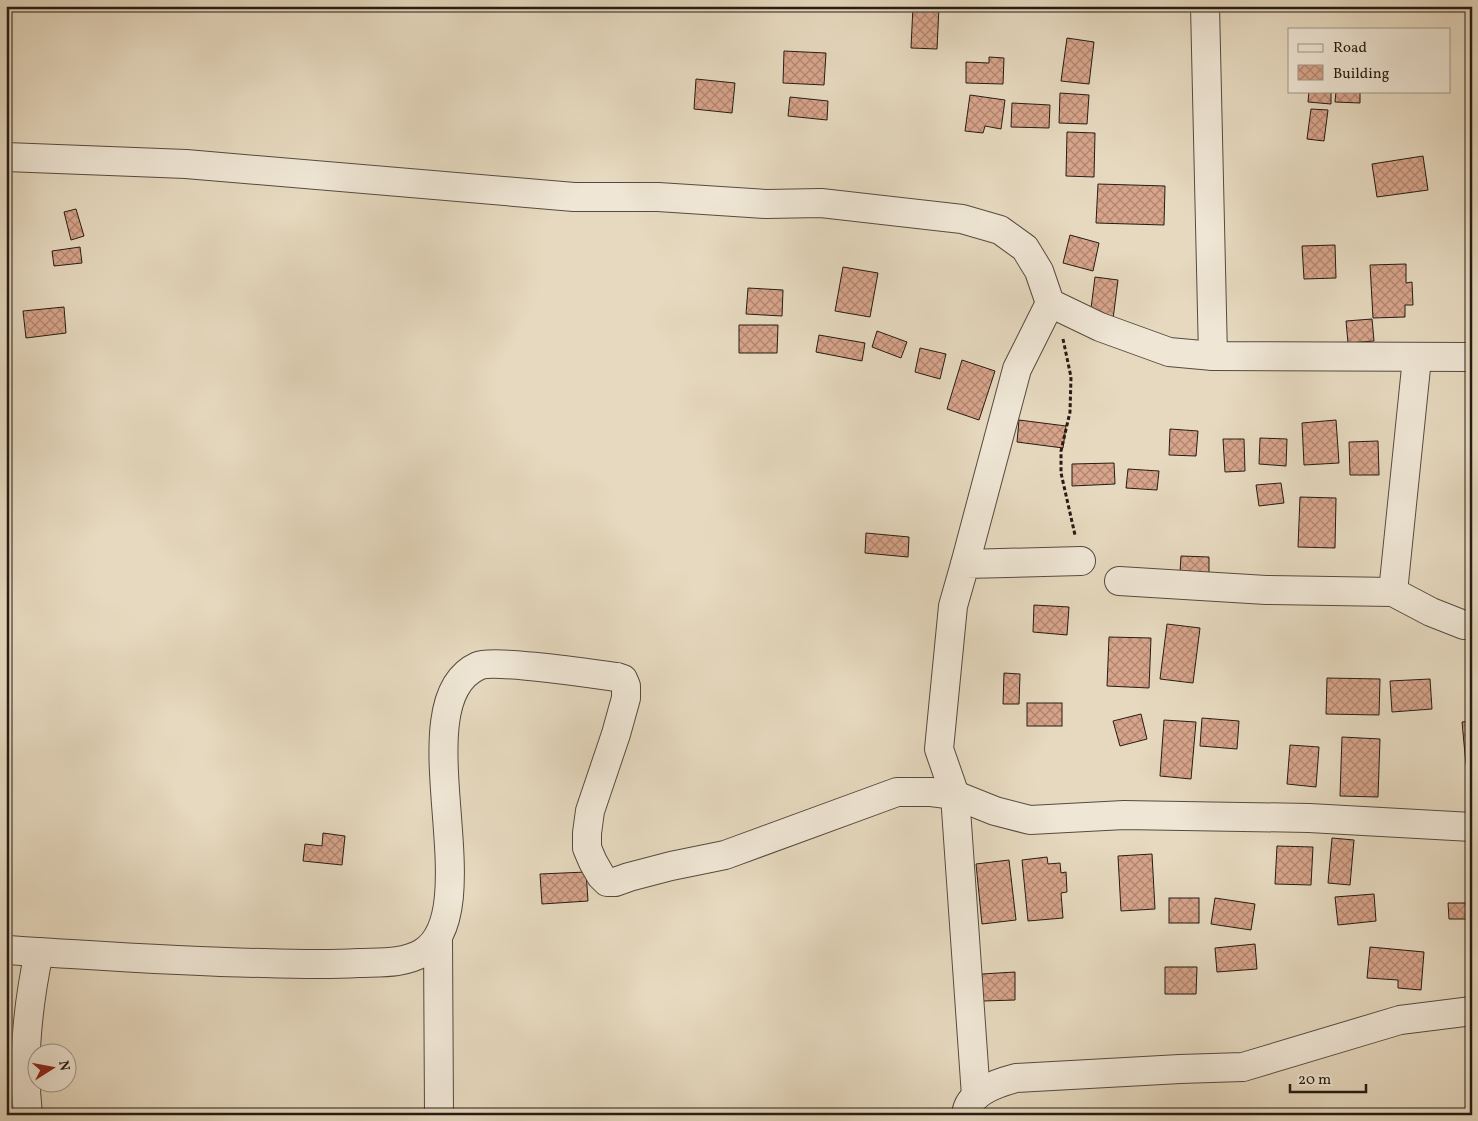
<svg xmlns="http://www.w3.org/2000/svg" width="1478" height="1121" font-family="Vollkorn,serif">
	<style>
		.building { fill: url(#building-cross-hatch); stroke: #261c14 }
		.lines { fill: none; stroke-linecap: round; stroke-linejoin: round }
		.minor-casing { stroke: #564b3f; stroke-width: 30 }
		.path { stroke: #261c14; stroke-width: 3; stroke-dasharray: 4 2.5; stroke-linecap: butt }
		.minor { stroke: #efe6d5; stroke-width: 28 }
	</style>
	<defs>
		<pattern id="building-cross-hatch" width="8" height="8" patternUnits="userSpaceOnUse" patternTransform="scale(1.25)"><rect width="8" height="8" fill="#d8a48b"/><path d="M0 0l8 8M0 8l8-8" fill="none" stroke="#af8570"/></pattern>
	</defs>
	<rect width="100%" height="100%" fill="#e6d9bf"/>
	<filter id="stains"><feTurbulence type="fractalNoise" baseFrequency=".004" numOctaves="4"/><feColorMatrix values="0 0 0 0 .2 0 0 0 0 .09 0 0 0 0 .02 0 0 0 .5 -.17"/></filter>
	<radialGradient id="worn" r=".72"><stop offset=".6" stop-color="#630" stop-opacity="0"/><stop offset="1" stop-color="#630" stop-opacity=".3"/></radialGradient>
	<!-- building -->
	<g class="building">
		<polygon points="913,6 939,7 937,49 911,48"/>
		<polygon points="1067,38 1094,42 1089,84 1061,81"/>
		<polygon points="784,51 826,53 824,85 783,83"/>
		<polygon points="989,57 1004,58 1003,84 966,83 966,62 989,63"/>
		<polygon points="696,79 735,83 732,113 694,109"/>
		<polygon points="1309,91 1331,91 1331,104 1308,102"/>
		<polygon points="1336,91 1360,91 1360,103 1335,102"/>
		<polygon points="1060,93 1089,95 1087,124 1059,123"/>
		<polygon points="970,95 1005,100 1001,129 985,126 983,133 965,131"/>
		<polygon points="790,97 828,101 827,120 788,116"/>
		<polygon points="1012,103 1050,105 1049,128 1011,127"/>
		<polygon points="1311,109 1328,110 1324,141 1307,139"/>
		<polygon points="1067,132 1095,133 1094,177 1066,176"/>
		<polygon points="1423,156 1428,190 1377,197 1372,164"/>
		<polygon points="1098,184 1165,186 1164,225 1096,223"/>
		<polygon points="76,209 84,236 71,240 64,212"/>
		<polygon points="1070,235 1099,243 1093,271 1063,263"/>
		<polygon points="1335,245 1336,278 1304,279 1302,246"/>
		<polygon points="80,247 82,263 54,266 52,251"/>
		<polygon points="1406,264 1406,283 1412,282 1413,305 1405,305 1405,317 1373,318 1370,265"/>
		<polygon points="843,267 878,273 870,317 835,311"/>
		<polygon points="1095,277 1118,280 1113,319 1090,316"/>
		<polygon points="748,288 783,290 782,316 746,314"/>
		<polygon points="64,307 66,333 26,338 23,311"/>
		<polygon points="1372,319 1374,341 1348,343 1346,321"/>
		<polygon points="739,325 778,325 777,353 739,353"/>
		<polygon points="877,331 907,342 901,358 872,347"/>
		<polygon points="819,335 865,343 862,361 816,352"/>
		<polygon points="920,348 946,354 940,379 915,372"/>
		<polygon points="962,360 995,371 979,420 947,409"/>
		<polygon points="1019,420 1066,426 1063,448 1017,442"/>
		<polygon points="1336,420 1339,463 1304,465 1302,423"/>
		<polygon points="1170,429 1198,431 1196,456 1169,455"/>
		<polygon points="1260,438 1287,439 1286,466 1259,464"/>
		<polygon points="1223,439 1244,439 1245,471 1225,472"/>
		<polygon points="1378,441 1379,475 1350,475 1349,442"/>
		<polygon points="1114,463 1115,484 1072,486 1072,464"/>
		<polygon points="1128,469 1159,471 1157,490 1126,488"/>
		<polygon points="1281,483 1284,503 1259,506 1256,485"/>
		<polygon points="1300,497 1336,498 1335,548 1298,547"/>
		<polygon points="866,533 909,537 908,557 865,553"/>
		<polygon points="1181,556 1209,557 1209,574 1180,572"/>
		<polygon points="1034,605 1069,607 1067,635 1033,632"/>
		<polygon points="1167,624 1200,628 1193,683 1160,679"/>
		<polygon points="1109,637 1151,638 1149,688 1107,686"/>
		<polygon points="1004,673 1020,674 1019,704 1003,704"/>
		<polygon points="1327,678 1380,679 1379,715 1326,714"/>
		<polygon points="1430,679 1432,709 1392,712 1390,681"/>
		<rect x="1027" y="703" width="35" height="23"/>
		<polygon points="1141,714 1147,739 1120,746 1113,721"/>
		<polygon points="1202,718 1239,721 1237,749 1200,746"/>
		<polygon points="1164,720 1196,722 1191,779 1160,776"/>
		<polygon points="1472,721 1472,765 1466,765 1462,722"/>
		<polygon points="1342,737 1380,739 1378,797 1340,796"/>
		<polygon points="1290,745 1319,747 1316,787 1287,784"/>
		<polygon points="323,833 345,836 342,865 303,861 305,844 322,846"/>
		<polygon points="1332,838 1354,840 1350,885 1328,883"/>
		<polygon points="1277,846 1313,847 1311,885 1275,884"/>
		<polygon points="1152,854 1155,909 1121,911 1118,856"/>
		<polygon points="1047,857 1048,864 1060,863 1061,873 1066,872 1067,892 1061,893 1063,918 1028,921 1022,860"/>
		<polygon points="1009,860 1016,920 982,924 976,864"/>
		<polygon points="586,872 588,901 542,904 540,874"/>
		<polygon points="1374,894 1376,921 1338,925 1335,897"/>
		<rect x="1169" y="898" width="30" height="25"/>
		<polygon points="1215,898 1255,904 1251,930 1211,924"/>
		<polygon points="1448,903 1472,903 1472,919 1449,919"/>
		<polygon points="1255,944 1257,969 1217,972 1215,948"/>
		<polygon points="1370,947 1424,952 1421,990 1398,988 1398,980 1367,978"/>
		<polygon points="1165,967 1197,967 1196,994 1165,994"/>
		<polygon points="1015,972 1015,1000 983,1001 982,974"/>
	</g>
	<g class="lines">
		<!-- minor casing -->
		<g class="minor-casing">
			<g id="minor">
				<polyline points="1205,6 1213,356"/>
				<polyline points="6,157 186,164 574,197 658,197 766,204 821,203 962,219 1000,230 1025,248 1039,271 1050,303 1100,327 1169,352 1213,356 1472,357"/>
				<polyline points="965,564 1017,369 1050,303"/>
				<polyline points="1119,581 1266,590 1393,592 1431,612 1464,625 1472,625"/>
				<polyline points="1393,592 1417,358"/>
				<polyline points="438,938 439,1115"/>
				<path d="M6 950C92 955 177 962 263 963 295 964 326 965 358 963 379 962 403 964 422 953 492 911 398 702 478 666 493 659 594 674 617 677L623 679 626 686V698L616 734 590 811 587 833V848L593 862 601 876 607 882H615L629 877 671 866 725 855 897 792H931L955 795 995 811 1030 820 1124 815 1309 818 1472 827"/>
				<polyline points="976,1096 955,795 939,749 953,606 965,564 1081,561"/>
				<path d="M28 1115C22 1062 28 1004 39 952"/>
				<path d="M966 1115C968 1092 997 1083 1016 1078L1180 1069 1243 1067 1400 1020 1472 1011"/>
			</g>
		</g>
		<!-- path -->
		<polyline class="path" points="1063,339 1071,377 1070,412 1061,451 1061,473 1075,535"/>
		<!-- minor -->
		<use href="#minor" class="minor"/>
	</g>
	<!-- margin -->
	<rect width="1478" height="1121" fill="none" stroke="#e6d9bf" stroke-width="25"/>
	<rect x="8" y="8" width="1463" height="1106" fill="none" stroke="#261c14" stroke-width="2.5"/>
	<rect x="12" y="12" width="1453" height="1096" fill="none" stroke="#261c14"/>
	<!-- legend -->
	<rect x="1288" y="28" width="162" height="65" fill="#efe6d5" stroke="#9f9588"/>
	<rect x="1298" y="44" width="25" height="8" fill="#efe6d5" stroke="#9f9588"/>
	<text x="1333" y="52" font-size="15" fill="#261c14">Road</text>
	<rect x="1298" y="65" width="25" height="15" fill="url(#building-cross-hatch)" stroke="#9f9588"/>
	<text x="1333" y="78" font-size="15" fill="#261c14">Building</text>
	<!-- north arrow -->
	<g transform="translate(52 1068) rotate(79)"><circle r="24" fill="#efe6d5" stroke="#9f9588"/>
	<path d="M0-4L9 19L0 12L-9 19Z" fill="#8f2418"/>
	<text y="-8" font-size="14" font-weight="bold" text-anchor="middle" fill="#261c14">N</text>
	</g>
	<!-- scale -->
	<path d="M1290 1084v8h76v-8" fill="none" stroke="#261c14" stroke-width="2.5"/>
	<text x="1298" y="1084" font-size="15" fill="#261c14" stroke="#efe6d5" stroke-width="4" paint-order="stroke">20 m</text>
	<rect width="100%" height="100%" filter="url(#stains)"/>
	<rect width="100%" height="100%" fill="url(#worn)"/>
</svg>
